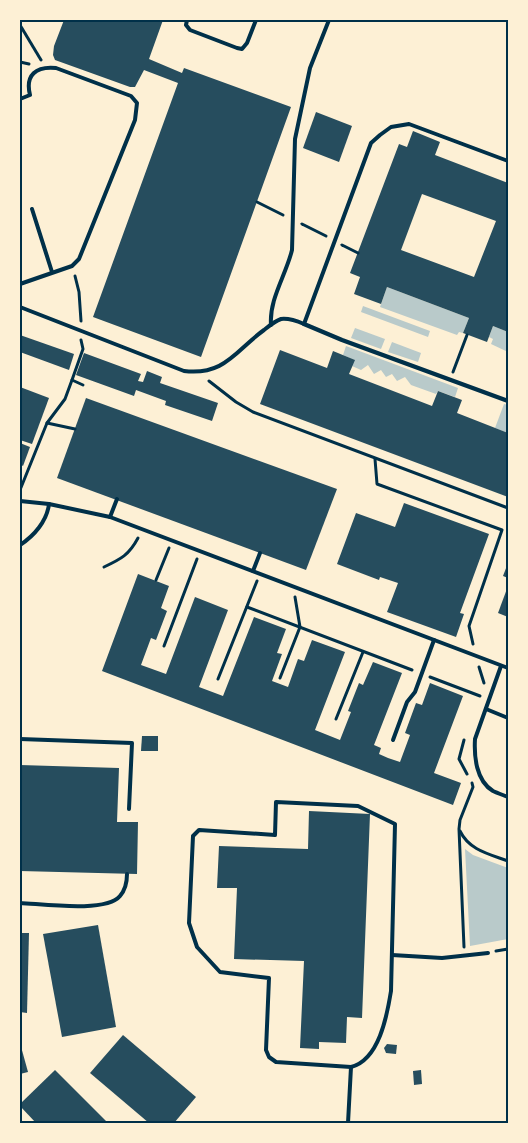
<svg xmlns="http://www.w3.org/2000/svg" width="528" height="1143" font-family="'IBM Plex Serif',serif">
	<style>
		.green { fill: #b9caca }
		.building { fill: #264d5e; fill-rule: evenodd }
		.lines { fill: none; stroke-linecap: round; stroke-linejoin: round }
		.path { stroke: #003049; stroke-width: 3 }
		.service { stroke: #003049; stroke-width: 4 }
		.pedestrian { stroke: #003049; stroke-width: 4.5 }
		.neatline { fill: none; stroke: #003049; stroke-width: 2 }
	</style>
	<rect width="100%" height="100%" fill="#fdf0d5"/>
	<!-- green -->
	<g class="green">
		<polygon points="387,287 469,318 463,333 459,332 457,335 380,307"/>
		<polygon points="363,306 430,331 428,337 361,312"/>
		<polygon points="493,326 508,332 508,352 491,344 493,339 489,337"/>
		<polygon points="355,328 385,339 381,349 351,338"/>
		<polygon points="392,342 421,353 418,362 388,352"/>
		<polygon points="346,346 458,388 455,397 438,391 436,394 411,385 405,377 397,381 392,374 386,377 381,370 374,374 368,365 361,370 352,366 354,360 343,355"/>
		<polygon points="504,404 508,405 508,433 495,428"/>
		<polygon points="465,849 473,855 508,868 508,939 470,946"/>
	</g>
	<!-- building -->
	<g class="building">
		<polygon points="64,20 163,20 149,59 182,73 184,68 291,107 201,357 93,317 178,83 144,70 135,87 130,87 55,60 53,55 54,46"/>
		<polygon points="316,112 352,126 339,162 303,148"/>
		<path d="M413 131 440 142 435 155 508 183V332L493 326 487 342 463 333 469 318 387 287 381 304 354 294 360 277 350 273 399 144 407 147ZM422 194 496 221 474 277 401 250Z"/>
		<polygon points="20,335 74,354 69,370 20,352"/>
		<polygon points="280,350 327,368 333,351 355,360 349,374 432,406 438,391 462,400 457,413 508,433 508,497 260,404"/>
		<polygon points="84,353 141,374 138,381 143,382 147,371 162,377 160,383 218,403 212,421 165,405 166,401 136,390 134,396 76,375"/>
		<polygon points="20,387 49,398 32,444 20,440"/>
		<polygon points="86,398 337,489 306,570 57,478"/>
		<polygon points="20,443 30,447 23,466 20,464"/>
		<polygon points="404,503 489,534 460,613 464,614 456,637 387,612 398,583 380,577 379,580 337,564 356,513 395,527"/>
		<polygon points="508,563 508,578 503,576"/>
		<polygon points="138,574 169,586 161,608 167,611 156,640 151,638 141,665 166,674 195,597 228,610 199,687 223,696 254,617 286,629 277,653 282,654 272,681 288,687 298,659 304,661 312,640 345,652 315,730 340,740 351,712 348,711 359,683 363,685 373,662 402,673 374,745 381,748 379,754 388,758 400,762 410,735 405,733 416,703 422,705 430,683 463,696 434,773 461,783 453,805 102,671"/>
		<polygon points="508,586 508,617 498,613"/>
		<polygon points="142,736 158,736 158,751 141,751"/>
		<polygon points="20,765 119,768 117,822 138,822 137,874 20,871"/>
		<polygon points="309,811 370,814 362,1018 347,1017 346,1043 319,1042 319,1049 300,1048 304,961 234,959 237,888 217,888 219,846 308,849"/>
		<polygon points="98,925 116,1027 62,1037 43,934"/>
		<polygon points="20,933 29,933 27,1013 20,1012"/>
		<polygon points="123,1035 196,1097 174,1123 149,1123 90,1073"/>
		<polygon points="20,1043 28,1072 20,1074"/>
		<polygon points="387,1044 397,1045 396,1054 386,1053 384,1048"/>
		<polygon points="55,1070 108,1123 36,1123 20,1106 20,1104"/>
		<polygon points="421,1070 422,1084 414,1085 413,1071"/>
	</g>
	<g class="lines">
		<!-- path -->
		<g class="path">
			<polyline points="20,25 41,60"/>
			<polyline points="20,62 29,64"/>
			<polyline points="257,202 283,215"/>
			<polyline points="302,224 326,236"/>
			<polyline points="342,245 358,253"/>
			<polyline points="75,276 79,292 81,321"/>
			<polyline points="81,340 83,349 72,380 83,385"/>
			<polyline points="453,372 467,335"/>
			<polyline points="209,381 236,402 253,412 508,508"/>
			<polyline points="47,423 75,429"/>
			<polyline points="375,459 377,484 502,530 469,626 473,644"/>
			<polyline points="20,490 47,423 65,399 72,380"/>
			<path d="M104 567C121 559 129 555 138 538"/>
			<polyline points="156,580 169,548"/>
			<polyline points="247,607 412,670"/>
			<polyline points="164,646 197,559"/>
			<polyline points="479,667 484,683"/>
			<polyline points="430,677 480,696"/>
			<polyline points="280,678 300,627 295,597"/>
			<polyline points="218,679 257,581"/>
			<polyline points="336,719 363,652"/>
			<polyline points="464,740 459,759 467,774"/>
			<path d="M460 831C469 850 489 854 508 861"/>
			<polyline points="464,947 459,829 460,820 473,787 472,783"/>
			<polyline points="496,951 508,949"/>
		</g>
		<!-- service -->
		<g class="service">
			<polyline points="187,20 186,25 190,30 237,48 242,49 247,43 256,20"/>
			<path d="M20 99 30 95C25 75 36 66 56 68L131 96 137 103 135 120 79 259 72 266 20 284"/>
			<polyline points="32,209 52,272"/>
			<path d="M20 307 184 371C225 376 236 350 264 330 269 326 275 321 281 319 289 318 297 321 304 324L371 143 380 135 391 127 409 124 508 161"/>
			<path d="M271 325C269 299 286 275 292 250L295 139 310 68 329 20"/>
			<polyline points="20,501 49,504 110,517 508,668"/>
			<polyline points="110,517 117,499"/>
			<path d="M20 545C34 536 47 521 49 504"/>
			<polyline points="253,571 260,553"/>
			<path d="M501 666 475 739C474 756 476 781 493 791 497 793 503 795 508 797"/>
			<polyline points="486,709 508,718"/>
			<polyline points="20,739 132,743 129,809"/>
			<polyline points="393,740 407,702 415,692 434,640"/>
			<path d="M276 802 358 806 395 824 391 991C387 1016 379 1060 351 1067L276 1062 269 1057 266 1050 269 978 220 972 197 947 189 923 193 836 199 830 275 835Z"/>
			<path d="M20 903C43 904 106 913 120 896 126 889 127 882 127 874"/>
			<polyline points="392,955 442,958 488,953"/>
			<polyline points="348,1123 351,1067"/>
		</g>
		<!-- pedestrian -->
		<polyline class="pedestrian" points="304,324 342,340 508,401"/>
	</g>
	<!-- border -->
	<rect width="528" height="1143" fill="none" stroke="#fdf0d5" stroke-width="42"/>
	<rect x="21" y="21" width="486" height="1101" class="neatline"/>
</svg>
